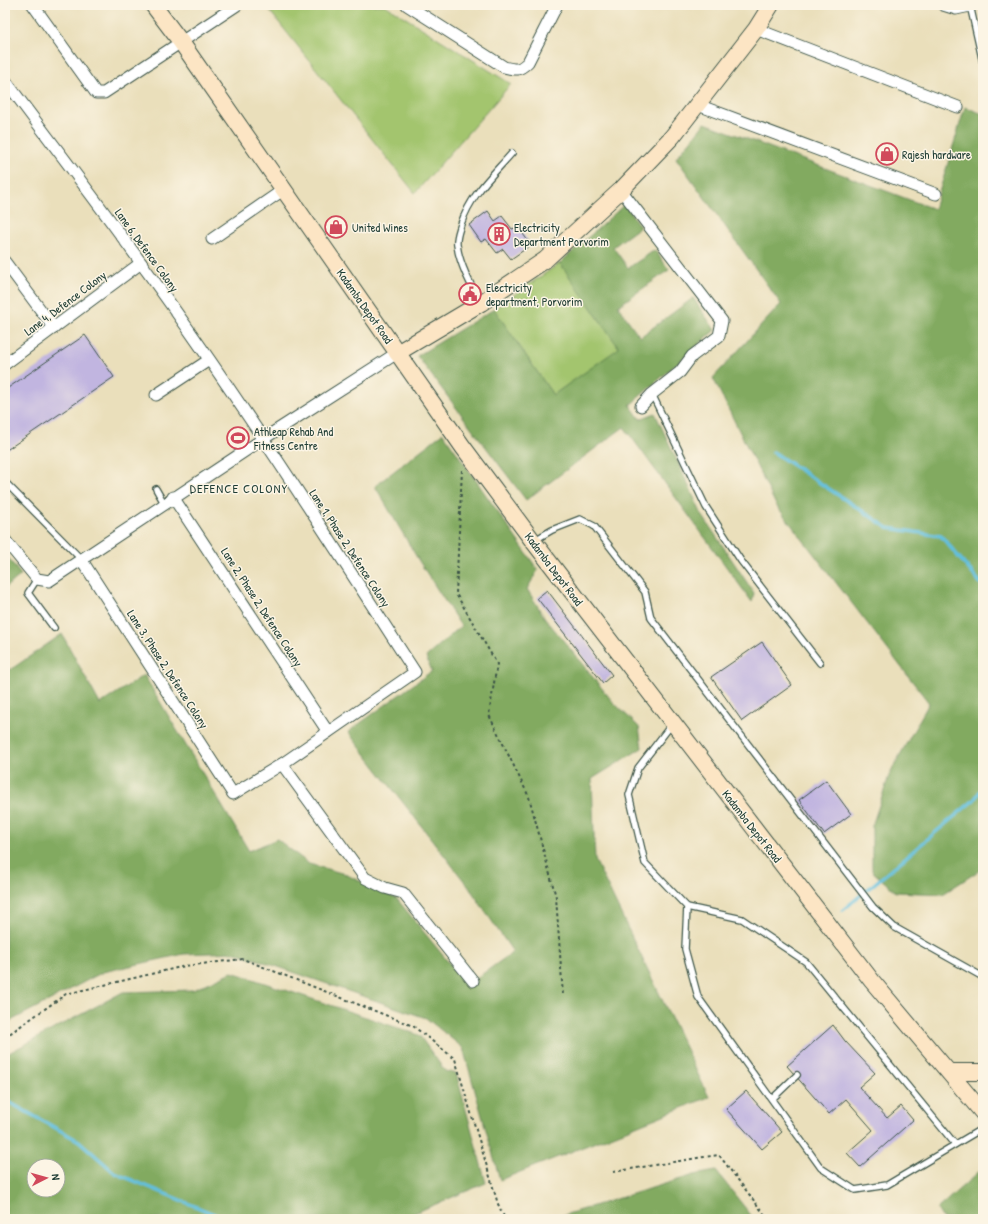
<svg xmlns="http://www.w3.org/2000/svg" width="988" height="1224" font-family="'Patrick Hand',sans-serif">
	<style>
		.green { fill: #a3c56e; stroke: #618151 }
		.forest { fill: #82aa61; stroke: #50744a; fill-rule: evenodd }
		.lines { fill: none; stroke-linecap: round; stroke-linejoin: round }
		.stream { stroke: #61c0e0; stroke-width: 3.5 }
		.building { fill: #c1b5e0 }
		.lane-casing { stroke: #3d5548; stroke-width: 8 }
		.street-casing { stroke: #3d5548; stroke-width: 13 }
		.secondary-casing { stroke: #3d5548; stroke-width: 18 }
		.path { stroke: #3d5548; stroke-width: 2; stroke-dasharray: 3 3; stroke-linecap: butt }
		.lane { stroke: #fff; stroke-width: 5.5 }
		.street { stroke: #fff; stroke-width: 11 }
		.secondary { stroke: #fce5c4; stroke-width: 16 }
		.labels { text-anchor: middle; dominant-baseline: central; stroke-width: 3; stroke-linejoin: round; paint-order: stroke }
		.poi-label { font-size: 12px; fill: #1f3d34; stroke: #fcf5e5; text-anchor: start }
		.street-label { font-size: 12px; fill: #1f3d34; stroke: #fcf5e5 }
		.neighbourhood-label { font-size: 13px; letter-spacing: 1px; fill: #1f3d34; stroke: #fcf5e5 }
	</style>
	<rect width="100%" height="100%" fill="#fcf5e5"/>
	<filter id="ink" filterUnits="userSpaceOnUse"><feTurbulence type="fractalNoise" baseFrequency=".025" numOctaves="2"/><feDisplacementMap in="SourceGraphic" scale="8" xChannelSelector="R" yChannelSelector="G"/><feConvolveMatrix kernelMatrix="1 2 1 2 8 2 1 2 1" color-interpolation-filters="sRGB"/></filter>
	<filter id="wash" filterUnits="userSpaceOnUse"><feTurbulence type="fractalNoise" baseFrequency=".012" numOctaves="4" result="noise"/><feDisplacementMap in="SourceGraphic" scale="16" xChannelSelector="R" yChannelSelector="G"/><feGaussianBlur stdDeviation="0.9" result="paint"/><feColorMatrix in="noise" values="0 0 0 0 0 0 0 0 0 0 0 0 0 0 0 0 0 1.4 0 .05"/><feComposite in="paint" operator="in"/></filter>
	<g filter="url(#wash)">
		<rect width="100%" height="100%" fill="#eadfbb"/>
		<!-- green -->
		<g class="green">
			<polygon points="265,5 385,5 511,84 415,193"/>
			<polygon points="560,263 620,348 553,395 494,309"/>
		</g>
		<!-- forest -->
		<g class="forest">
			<polygon points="965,107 983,114 983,868 943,894 896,892 872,871 872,826 890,773 929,703 776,505 713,378 781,304 676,158 705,123 934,209"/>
			<polygon points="625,204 640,227 613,247 628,268 655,250 669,270 618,306 640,337 693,298 715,330 630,405 640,419 655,413 702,515 754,593 752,602 624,427 526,500 417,356 494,309 553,395 619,348 560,263"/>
			<polygon points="443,433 538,570 527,589 545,618 613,702 639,727 642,748 592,779 595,860 709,1097 500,1180 463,1048 426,1018 235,952 184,954 103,972 5,1024 5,663 10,670 62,634 100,704 144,675 249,851 277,839 309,864 345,874 397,899 467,985 513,952 468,886 348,732 432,671 426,657 461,626 419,561 375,486"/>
			<polygon points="6,555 21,575 5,588 5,556"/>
			<path d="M232 972 419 1035 445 1071 456 1073 486 1183 405 1217 390 1219H5V1055L123 992 193 990ZM34 1166H58V1190H34Z"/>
			<polygon points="983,1168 983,1219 943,1219 937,1209"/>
			<polygon points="716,1171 754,1219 551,1219 694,1175"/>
		</g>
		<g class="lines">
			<!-- stream -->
			<g class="stream">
				<polyline points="773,452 888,528 941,536 983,586"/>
				<polyline points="843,910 974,800 983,787"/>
				<polyline points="5,1100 79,1141 115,1173 226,1219"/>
			</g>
		</g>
		<g id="blocks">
			<!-- building -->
			<g class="building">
				<polygon points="488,211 495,221 502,216 512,229 518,227 531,245 511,259 503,249 497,253 486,239 481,242 469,225"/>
				<polygon points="85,335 114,377 5,451 5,390"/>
				<polygon points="547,590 612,675 603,683 537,598"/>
				<polygon points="762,642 792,685 742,721 711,677"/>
				<polygon points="826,780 851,814 824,834 799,800"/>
				<polygon points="833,1025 845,1041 875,1073 859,1087 887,1118 901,1106 913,1120 860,1167 847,1153 873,1130 846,1099 829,1114 787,1066"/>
				<polygon points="746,1091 782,1132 762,1149 726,1109"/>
			</g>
		</g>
	</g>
	<g filter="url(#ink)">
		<use href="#blocks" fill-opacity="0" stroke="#3d5548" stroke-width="1"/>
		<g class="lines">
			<!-- lane casing -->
			<g class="lane-casing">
				<g id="lane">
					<polyline points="970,5 983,63"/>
					<path d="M480 301C471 287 459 262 457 245 456 238 459 231 461 224 471 194 492 176 512 153"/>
					<polyline points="652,394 706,507 741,561 820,663"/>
					<polyline points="5,482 81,559"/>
					<polyline points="156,489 164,503"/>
					<polyline points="535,540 552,530 580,519 594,526 645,592 651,618 873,907 894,927 983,977"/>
					<polyline points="37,579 28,593 54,628"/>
					<polyline points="672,724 638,768 629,795 645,863 687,907 685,949 698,997 821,1168 855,1190 887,1185 983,1128"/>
					<polyline points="687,907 742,919 806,962 955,1144"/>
					<polyline points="772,1099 797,1075"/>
				</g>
			</g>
			<!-- street casing -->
			<g class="street-casing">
				<g id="street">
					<polyline points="33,5 96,93 104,93 237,5"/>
					<path d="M407 5 504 67C516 70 519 71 528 62L557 5"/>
					<polyline points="943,5 956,9 970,6"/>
					<polyline points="756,29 958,107"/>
					<path d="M5 80C50 141 97 201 141 263 238 396 326 534 415 672L282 764 233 794 81 559"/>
					<polyline points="698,105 936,194"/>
					<polyline points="621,190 722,321 719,336 692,356 680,372 652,394 641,406"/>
					<polyline points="212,239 283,190"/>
					<polyline points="5,262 54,328"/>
					<polyline points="5,364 141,263"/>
					<polyline points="156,395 209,360"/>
					<polyline points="173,497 328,732"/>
					<polyline points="5,540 37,579 49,581 263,439 397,353"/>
					<polyline points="282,764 365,878 385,888 403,893 473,981"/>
				</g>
			</g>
			<!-- secondary casing -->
			<g class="secondary-casing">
				<g id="secondary">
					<polyline points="153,5 181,42 463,447 533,541 872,981 983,1113"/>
					<polyline points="397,353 481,303 545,260 621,190 672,137 756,29 771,5"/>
					<polyline points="949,1072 983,1072"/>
				</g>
			</g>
			<!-- path -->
			<g class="path">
				<polyline points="462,470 456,594 497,664 489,715 529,797 556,897 563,996"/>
				<polyline points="5,1037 66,994 185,966 243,959 413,1026 455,1059 498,1204 505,1219"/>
				<polyline points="613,1172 697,1158 719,1155 768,1219"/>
			</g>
			<!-- lane -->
			<use href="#lane" class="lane"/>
			<!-- street -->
			<use href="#street" class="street"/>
			<!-- secondary -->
			<use href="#secondary" class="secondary"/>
		</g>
	</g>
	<!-- icons -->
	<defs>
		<g id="shop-ring" transform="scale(1.15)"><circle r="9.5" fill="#fcf5e5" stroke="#d1495b" stroke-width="1.5"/><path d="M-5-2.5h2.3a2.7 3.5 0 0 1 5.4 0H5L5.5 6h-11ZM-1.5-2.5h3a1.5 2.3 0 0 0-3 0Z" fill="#d1495b"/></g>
		<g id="building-ring" transform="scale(1.15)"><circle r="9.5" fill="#fcf5e5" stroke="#d1495b" stroke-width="1.5"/><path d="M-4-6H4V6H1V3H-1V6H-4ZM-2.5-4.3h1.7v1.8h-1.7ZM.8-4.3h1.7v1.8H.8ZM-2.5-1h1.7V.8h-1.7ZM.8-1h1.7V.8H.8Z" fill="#d1495b"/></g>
		<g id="civic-ring" transform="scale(1.15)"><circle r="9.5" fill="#fcf5e5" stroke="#d1495b" stroke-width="1.5"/><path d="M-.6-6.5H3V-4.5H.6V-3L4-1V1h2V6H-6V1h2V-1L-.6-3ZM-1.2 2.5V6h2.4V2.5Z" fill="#d1495b"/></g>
		<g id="stadium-ring" transform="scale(1.15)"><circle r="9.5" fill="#fcf5e5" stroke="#d1495b" stroke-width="1.5"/><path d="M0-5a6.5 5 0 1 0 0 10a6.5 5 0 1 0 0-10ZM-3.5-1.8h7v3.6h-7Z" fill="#d1495b"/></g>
	</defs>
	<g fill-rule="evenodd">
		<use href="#shop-ring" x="887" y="154"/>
		<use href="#shop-ring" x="336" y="227"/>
		<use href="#building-ring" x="499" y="234"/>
		<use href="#civic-ring" x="470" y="294"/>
		<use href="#stadium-ring" x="238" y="438"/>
	</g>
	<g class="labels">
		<!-- poi labels -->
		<g class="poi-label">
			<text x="902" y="154">Rajesh hardware</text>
			<text x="352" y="227">United Wines</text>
			<text x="514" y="227">Electricity<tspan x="514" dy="14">Department Porvorim</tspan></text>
			<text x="486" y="287">Electricity<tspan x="486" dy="14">department, Porvorim</tspan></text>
			<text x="254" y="431">Athleap Rehab And<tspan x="254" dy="14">Fitness Centre</tspan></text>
		</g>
		<!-- street labels -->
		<g class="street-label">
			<text transform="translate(147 250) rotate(54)">Lane 6, Defence Colony</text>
			<text transform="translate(65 303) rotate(-37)">Lane 4, Defence Colony</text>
			<text transform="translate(365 306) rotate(55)">Kadamba Depot Road</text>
			<text transform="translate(350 548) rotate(57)">Lane 1, Phase 2, Defence Colony</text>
			<text transform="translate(554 569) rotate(53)">Kadamba Depot Road</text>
			<text transform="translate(262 607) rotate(57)">Lane 2, Phase 2, Defence Colony</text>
			<text transform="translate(168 669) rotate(57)">Lane 3, Phase 2, Defence Colony</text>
			<text transform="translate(752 826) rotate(52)">Kadamba Depot Road</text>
		</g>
		<!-- neighbourhood labels -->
		<g class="neighbourhood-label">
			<text x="239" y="488">DEFENCE COLONY</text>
		</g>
	</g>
	<!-- margin -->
	<rect width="988" height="1224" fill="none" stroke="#fcf5e5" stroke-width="20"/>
	<!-- north arrow -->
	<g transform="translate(46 1178) rotate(84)"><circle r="19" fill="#fcf5e5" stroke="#a4ab9e"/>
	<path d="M0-3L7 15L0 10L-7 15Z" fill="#d1495b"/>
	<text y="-6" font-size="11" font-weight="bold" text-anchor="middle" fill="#1f3d34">N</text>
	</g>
</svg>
